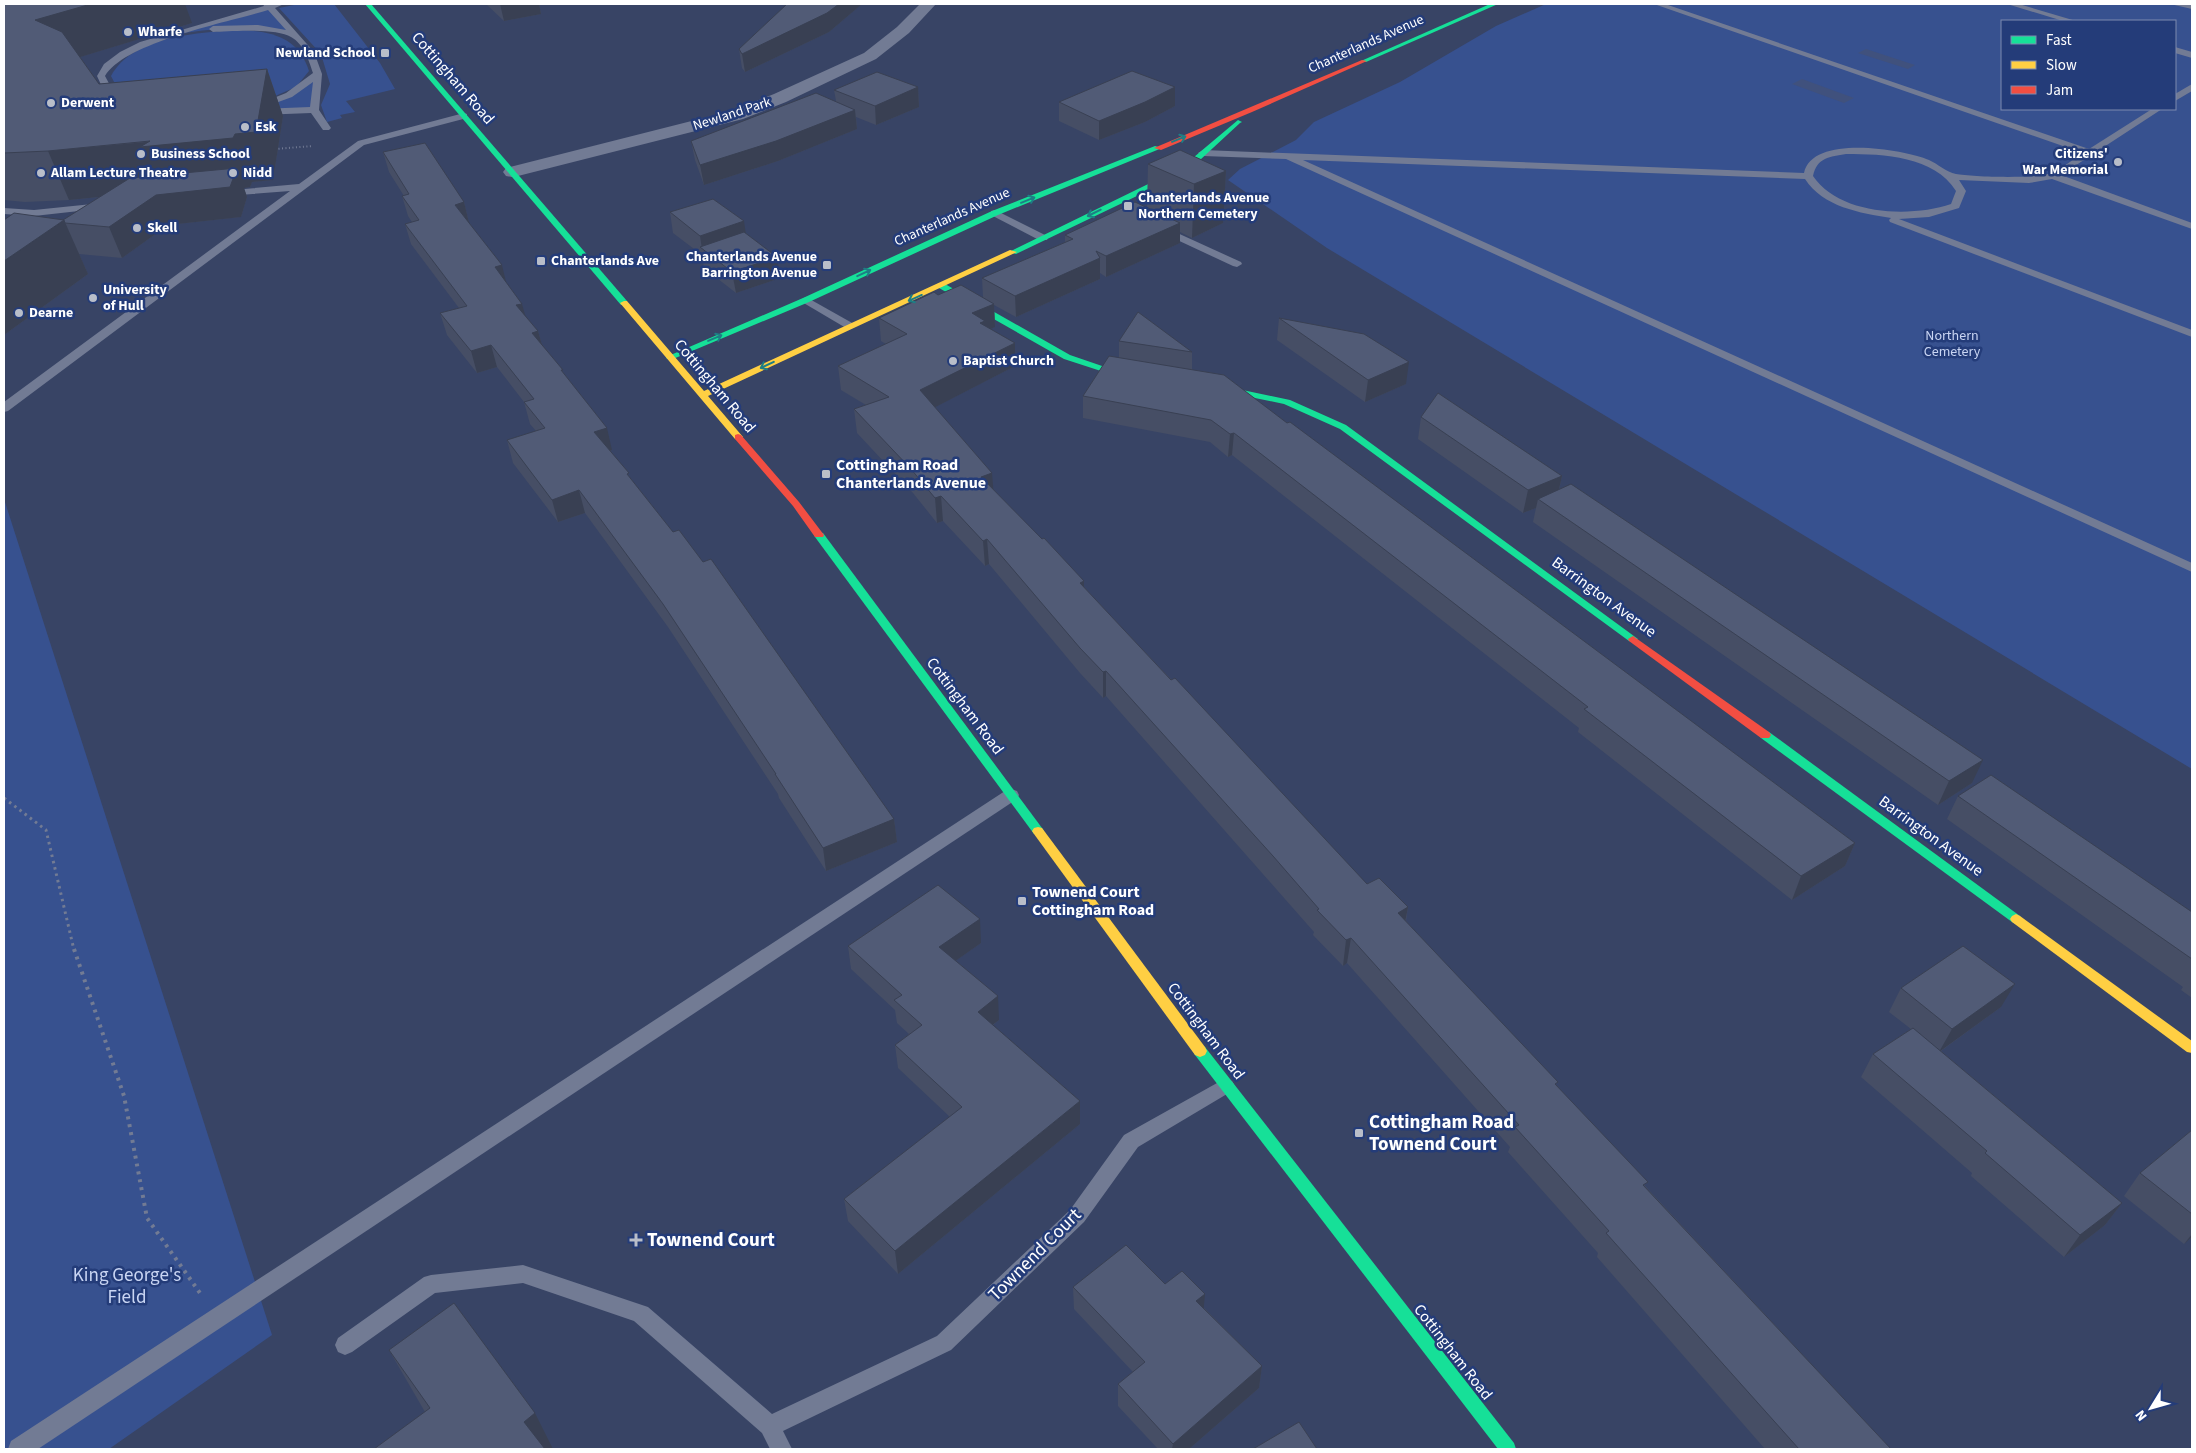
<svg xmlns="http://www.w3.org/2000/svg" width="2196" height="1453" font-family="'Source Sans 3',sans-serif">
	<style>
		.green { fill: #37518f; fill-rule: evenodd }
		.water { fill: #40517d }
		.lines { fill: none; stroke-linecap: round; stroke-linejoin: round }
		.path-far2 { stroke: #727b94; stroke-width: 2; stroke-dasharray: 1 2.5; stroke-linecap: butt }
		.path-far1 { stroke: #727b94; stroke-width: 3; stroke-dasharray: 2.5 4; stroke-linecap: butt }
		.path { stroke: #727b94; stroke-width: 4; stroke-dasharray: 3 5; stroke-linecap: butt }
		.lane { fill: #727b94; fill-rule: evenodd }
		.street { fill: #727b94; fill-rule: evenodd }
		.fast { fill: #16e098; fill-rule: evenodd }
		.slow { fill: #ffcf43; fill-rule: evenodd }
		.jam { fill: #f24e42; fill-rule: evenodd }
		.wall { fill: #464e65 }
		.shaded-wall { fill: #394053 }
		.building { fill: #515b76; stroke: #394053 }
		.oneway { stroke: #1e7e85 }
		.poi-dot { fill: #b9bec9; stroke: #243c79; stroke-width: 2 }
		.labels { text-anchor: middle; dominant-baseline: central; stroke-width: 5; stroke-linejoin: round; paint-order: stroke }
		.far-poi-label { font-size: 14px; font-weight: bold; fill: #fff; stroke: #243c79; text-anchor: start }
		.far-street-label { font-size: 14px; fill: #fff; stroke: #243c79 }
		.far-park-label { font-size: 14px; fill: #c9d5f3; stroke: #243c79 }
		.street-label { font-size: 16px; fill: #fff; stroke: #243c79 }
		.poi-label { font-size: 16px; font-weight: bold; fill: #fff; stroke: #243c79; text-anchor: start }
		.near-poi-label { font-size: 19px; font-weight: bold; fill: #fff; stroke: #243c79; text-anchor: start }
		.near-street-label { font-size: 19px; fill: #fff; stroke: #243c79 }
		.near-park-label { font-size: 19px; fill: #c9d5f3; stroke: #243c79 }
	</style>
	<rect width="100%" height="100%" fill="#384465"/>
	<!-- green -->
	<g class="green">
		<polygon points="299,4 334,4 380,63 395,89 346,101 355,112 340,115 342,118 327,122 321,105 330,84 321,54 279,8"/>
		<path d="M1546 4H2192V769L1327 248 1228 180 1240 169 1296 140 1314 122 1400 82 1496 26ZM2002 21H2175V109H2002Z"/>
		<path d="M268 6 292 34C252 26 210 27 169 36Z"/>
		<path d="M241 30C272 32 298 37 309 71L296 87 259 103H125L111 76C132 36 200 32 241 30Z"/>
		<polygon points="318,74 314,110 237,114 274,101"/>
		<polygon points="4,499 272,1335 109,1449 4,1449"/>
	</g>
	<!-- water -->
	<g class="water">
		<polygon points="1866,49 1915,65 1908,69 1858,53"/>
		<polygon points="1802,79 1854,98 1844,103 1792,84"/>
	</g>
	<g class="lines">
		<!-- path-far2 -->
		<polyline class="path-far2" points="275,149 313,146"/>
		<!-- path-far1 -->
		<polyline class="path-far1" points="4,798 46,830 74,950"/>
		<!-- path -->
		<polyline class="path" points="74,949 124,1096 147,1218 200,1293"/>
		<!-- lane -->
		<g class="lane">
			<path d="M263 4H284L275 8 314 52 322 74 319 110 331 128 329 130H323L311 113 260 115 255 112 260 109 310 107 313 82 292 97 259 109 254 106 286 93 313 73C309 61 304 44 291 37 277 28 230 31 213 32L209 29 213 26 258 25 286 30 268 10C229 22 125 42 105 76L119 102 114 105 109 102 97 76 104 64 120 52 140 42 264 6Z"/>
			<path d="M1654 4H1665L2089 149 2152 109H2162L2061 175 2192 223V229L2052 179 2029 183 1959 180 1966 191 1959 208 1929 217 1899 219 2192 330V337L1890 222 1889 220 1891 218C1860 213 1823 207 1805 179L1303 160 2192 563V572L1286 159 1203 156 1198 153 1203 150 1804 173C1812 134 1903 149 1929 160 1938 164 1946 172 1956 174 1972 177 2037 179 2051 173 2062 169 2073 159 2083 153ZM1846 154C1884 154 1934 156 1956 191L1951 204C1910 218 1839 215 1813 176 1817 157 1830 157 1846 154Z"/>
			<polygon points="2007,4 2019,4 2076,21 2063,21"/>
			<polygon points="2170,4 2192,5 2192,9"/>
			<polygon points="2175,47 2192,52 2192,58 2175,53"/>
			<polygon points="2192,84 2192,91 2175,101 2175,94"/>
			<polygon points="464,113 467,114 467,118 364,145 8,411 4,412 4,402 290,191 226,196 221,193 222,191 299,184 358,141"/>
			<polygon points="102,203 106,204 106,208 34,216 4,214 4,208 34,210"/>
			<polygon points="995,210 1047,236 1048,238 1047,240 1039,240 991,215 991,211"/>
			<polygon points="1162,226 1241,262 1242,264 1237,267 1233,266 1158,231 1158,227"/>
			<polygon points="806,297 854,324 856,326 850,329 846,328 802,302 800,300"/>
			<polygon points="1011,789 1017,791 1019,795 1017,799 38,1449 8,1449 11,1441 1005,791"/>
			<polygon points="1226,1078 1232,1081 1235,1086 1232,1091 1138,1147 1084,1222 951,1350 783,1431 792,1449 770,1449 762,1433 634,1321 523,1283 435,1293 352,1352 345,1355 338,1352 335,1345 338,1338 424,1277 431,1275 523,1265 648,1307 772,1414 937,1336 1070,1210 1124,1135"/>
		</g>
		<!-- street -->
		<polygon class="street" points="920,4 936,4 909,33 876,59 786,102 743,119 518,176 512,177 506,176 503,172 506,168 731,111 774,94 864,53 897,27"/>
		<!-- fast -->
		<g class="fast">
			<polygon points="365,4 371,4 627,301 627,305 621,305"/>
			<polygon points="1490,4 1498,4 1366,62 1361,61"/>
			<polygon points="1238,120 1242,122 1240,123 1187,172 1016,254 1009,252 1181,168"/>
			<polygon points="1155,146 1162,148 998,215 809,302 673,359 667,359 666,357 803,298 992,211"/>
			<polygon points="939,284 945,284 1070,355 1105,367 1137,371 1141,374 1137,377 1104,372 1064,359 939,288"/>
			<polygon points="1214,384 1290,400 1346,425 1638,639 1633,642 1629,641 1340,429 1284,404 1211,389 1210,387"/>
			<polygon points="819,532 823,533 1042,828 1044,831 1042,834 1034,834 815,537 814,535"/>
			<polygon points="1765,731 1769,732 2020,916 2022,919 2020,922 2016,924 2012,922 1761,738 1759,735"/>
			<polygon points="1200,1045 1205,1047 1514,1443 1516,1449 1498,1449 1195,1055 1193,1051 1195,1047"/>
		</g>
		<!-- slow -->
		<g class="slow">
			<polygon points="1010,250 1017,252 708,396 743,437 738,440 735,439 620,303 624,301 627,301 704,391"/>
			<polygon points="1038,827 1042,828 1205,1047 1207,1051 1205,1055 1200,1057 1195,1055 1034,834 1032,831 1034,828"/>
			<polygon points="2016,914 2020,916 2192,1041 2192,1053 2187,1052 2012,922 2010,919 2012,916"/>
		</g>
		<!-- jam -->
		<g class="jam">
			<polygon points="1362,60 1367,61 1252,112 1161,150 1154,148"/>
			<polygon points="738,434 741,435 799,502 824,535 823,537 815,537 793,506 735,439 735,435"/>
			<polygon points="1633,636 1769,732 1771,735 1769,738 1761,738 1629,641 1628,639"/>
		</g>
	</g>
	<!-- wall -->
	<g class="wall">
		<polygon points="4,4 192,23 80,57 99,84 267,69 283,116 273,180 252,182 250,187 244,188 247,197 241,217 168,225 122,258 79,254 88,274 4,335 4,220 63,220 100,197 69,200 25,202 4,200"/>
		<polygon points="486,4 539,4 541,14 504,21"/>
		<polygon points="787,4 862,4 829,32 745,72 742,68 739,49"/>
		<polygon points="918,87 919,107 876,125 856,117 857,129 778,161 704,185 695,160 691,141 836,101 834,90"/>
		<polygon points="1059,102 1175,106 1145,122 1099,140 1059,121"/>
		<polygon points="383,152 464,202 469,223 506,282 525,316 538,331 542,345 564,375 612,450 610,451 630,478 894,819 897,842 826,871 779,798 778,794 668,627 585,513 558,522 513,463 507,440 536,431 530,424 524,402 497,367 477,373 447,335 440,313 459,308 411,244 405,224 412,222 408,216 402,196 404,196 389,172"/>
		<polygon points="1148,164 1226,171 1223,223 1192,238 1180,232 1180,243 1106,277 1100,273 1100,279 1016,317 994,305 995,327 990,329 1015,343 1015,366 935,407 993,489 1125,631 1367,884 1408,907 1406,921 1557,1086 1646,1187 1891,1449 1765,1449 1597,1257 1598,1253 1508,1152 1510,1147 1347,963 1343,966 1313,935 1314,932 1270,882 1106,696 1103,698 1080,673 989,564 985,566 943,521 937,523 913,493 857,433 854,409 866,405 841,390 838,366 886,344 881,341 879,318 938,295 983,297 982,278 1065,242 1065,235 1147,207"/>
		<polygon points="670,212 745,233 777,257 780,278 736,293 704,268 702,255 673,233"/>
		<polygon points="1279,318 1406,384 1365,402 1277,340"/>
		<polygon points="1119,341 1192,352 1192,370 1287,423 1855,843 1845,866 1792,900 1578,732 1579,728 1232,455 1228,457 1210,442 1083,418 1083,396 1119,358"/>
		<polygon points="1421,417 1562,476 1559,490 1972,783 1938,805 1533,522 1536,508 1523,513 1418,439"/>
		<polygon points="1958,796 2192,912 2192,998 2181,990 2183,987 1947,819"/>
		<polygon points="981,943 955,961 999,1020 993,1025 1080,1101 1080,1124 898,1274 848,1221 844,1199 950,1117 898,1068 895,1045 909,1034 897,1023 895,1010 851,969 848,946"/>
		<polygon points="1901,988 2001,1007 1941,1051 2122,1203 2105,1225 2064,1257 1971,1176 1972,1173 1861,1077 1873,1054 1911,1029 1889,1012"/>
		<polygon points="2192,1130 2192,1237 2184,1244 2124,1196 2140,1173"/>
		<polygon points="1165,1284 1204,1308 1262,1366 1259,1388 1189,1449 1158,1449 1118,1406 1118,1384 1133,1372 1074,1309 1073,1287"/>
		<polygon points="389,1350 553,1449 425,1412"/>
	</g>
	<!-- shaded-wall -->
	<g class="shaded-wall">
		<polygon points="4,4 185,4 192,23 54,65"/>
		<polygon points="500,4 539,4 541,14 504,21"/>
		<polygon points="839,4 862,4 829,32 745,72 742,54"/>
		<polygon points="267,69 283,116 273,180 252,182 250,187 244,188 247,197 241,217 168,225 122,258 109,227 158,191 69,200 48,151 235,134"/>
		<polygon points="918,87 919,107 876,125 875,106"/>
		<polygon points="1175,87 1175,106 1145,122 1099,140 1099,121"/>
		<polygon points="855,110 857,129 778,161 704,185 700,165"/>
		<polygon points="1226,171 1223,223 1192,238 1194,184"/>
		<polygon points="464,202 469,223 455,205"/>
		<polygon points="64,220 88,274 4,335 4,261"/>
		<polygon points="744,221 747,242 702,249 700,236"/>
		<polygon points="1180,223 1180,243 1106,277 1106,256"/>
		<polygon points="777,257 780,278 736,293 732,272"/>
		<polygon points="1100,258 1100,279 1016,317 1015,296"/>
		<polygon points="502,265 507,286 495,267"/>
		<polygon points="522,304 528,325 516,305"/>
		<polygon points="994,304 995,327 986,331 972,313"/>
		<polygon points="538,331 544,352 532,333"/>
		<polygon points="1015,343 1015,366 922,414 920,390"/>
		<polygon points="491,345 497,367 477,373 471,351"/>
		<polygon points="1409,362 1406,384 1365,402 1368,380"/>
		<polygon points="607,428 612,450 600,454 594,432"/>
		<polygon points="1234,433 1232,455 1228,457 1230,434"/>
		<polygon points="992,473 994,498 981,477"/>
		<polygon points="1562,476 1557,498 1538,499 1536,508 1523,513 1528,490"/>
		<polygon points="579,490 585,513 558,522 552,500"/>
		<polygon points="941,496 943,521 937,523 935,498"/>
		<polygon points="987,539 989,564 985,566 983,541"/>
		<polygon points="1084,581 1084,606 1080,583"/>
		<polygon points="1106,671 1106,696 1103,698 1103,672"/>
		<polygon points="1983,760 1972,783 1938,805 1949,781"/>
		<polygon points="894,819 897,842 826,871 823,848"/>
		<polygon points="1855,843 1845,866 1792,900 1801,876"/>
		<polygon points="1408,907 1403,933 1398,913"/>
		<polygon points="980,919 981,943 941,971 939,947"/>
		<polygon points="1351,938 1347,963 1343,966 1346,940"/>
		<polygon points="2015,984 2001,1007 1939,1052 1952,1029"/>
		<polygon points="998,996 999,1020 979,1035 978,1012"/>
		<polygon points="1080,1101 1080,1124 898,1274 895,1251"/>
		<polygon points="2122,1203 2105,1225 2064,1257 2080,1235"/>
		<polygon points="2192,1234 2192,1237 2184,1244"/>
		<polygon points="1205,1294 1203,1316 1196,1301"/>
		<polygon points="1262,1366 1259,1388 1189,1449 1172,1449 1173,1444"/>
		<polygon points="535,1413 553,1449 538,1449 524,1422"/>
	</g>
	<!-- building -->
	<g class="building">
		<polygon points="4,4 91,4 35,20 62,32 99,84 267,69 256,132 235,134 233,138 140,147 150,141 48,151 4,153"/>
		<polygon points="787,4 839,4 827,13 742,54 739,49"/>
		<polygon points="1132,71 1175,87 1145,102 1099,121 1059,102"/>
		<polygon points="877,72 918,87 875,106 834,90"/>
		<polygon points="816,93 855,110 776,141 700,165 691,141"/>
		<polygon points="425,143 464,202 455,205 502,265 495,267 522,304 516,305 538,331 532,333 563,370 561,370 607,428 594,432 629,473 627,474 673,532 679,530 703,562 711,559 894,819 823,848 775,774 776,774 663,604 579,490 552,500 507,440 545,428 524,402 534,399 491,345 471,351 440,313 467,306 405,224 419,220 402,196 409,194 383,152"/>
		<polygon points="1180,150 1226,171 1194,184 1148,164"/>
		<polygon points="237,168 230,187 156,195 109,227 65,223 64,220 63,220 130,178"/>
		<polygon points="713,199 744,221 700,236 670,212"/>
		<polygon points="1135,202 1180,223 1106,256 1096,251 1100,258 1015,296 982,278 1073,239 1065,235"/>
		<polygon points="14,213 64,220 4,261 4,220"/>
		<polygon points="744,232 777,257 732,272 700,247"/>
		<polygon points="961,285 994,304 972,313 985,321 980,323 1015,343 920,390 992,473 981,477 1042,539 1044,538 1084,581 1080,583 1125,631 1171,680 1175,678 1367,884 1379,878 1408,907 1398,913 1558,1082 1555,1084 1648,1182 1643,1185 1891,1449 1799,1449 1606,1233 1609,1231 1515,1127 1519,1125 1351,938 1346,940 1317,910 1319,909 1273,856 1106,671 1103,672 1080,648 987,539 983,541 941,496 935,498 911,469 854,409 889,397 838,366 907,334 879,318 934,292 938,295"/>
		<polygon points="1138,312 1192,352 1119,341"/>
		<polygon points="1279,318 1364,334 1409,362 1368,380"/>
		<polygon points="1109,356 1224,375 1287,423 1290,422 1855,843 1801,876 1584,709 1588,707 1234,433 1230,434 1211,420 1083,396"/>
		<polygon points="1438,393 1562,476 1528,490 1421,417"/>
		<polygon points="1571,484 1983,760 1949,781 1538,499"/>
		<polygon points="1991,775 2192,912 2192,959 1958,796"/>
		<polygon points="938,885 980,919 939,947 998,996 978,1012 1080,1101 895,1251 844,1199 962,1107 895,1045 922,1025 894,1000 902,995 848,946"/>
		<polygon points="1963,946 2015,984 1952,1029 1901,988"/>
		<polygon points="1913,1028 2122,1203 2080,1235 1985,1153 1987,1151 1873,1054"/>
		<polygon points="2192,1130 2192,1214 2140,1173"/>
		<polygon points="1126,1245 1165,1284 1182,1271 1205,1294 1196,1301 1262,1366 1173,1444 1118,1384 1145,1362 1073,1287"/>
		<polygon points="454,1303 535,1413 524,1422 545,1449 374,1449 430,1408 389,1350"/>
		<polygon points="1299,1422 1317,1449 1253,1449"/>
	</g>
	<!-- one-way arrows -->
	<defs><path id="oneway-shaft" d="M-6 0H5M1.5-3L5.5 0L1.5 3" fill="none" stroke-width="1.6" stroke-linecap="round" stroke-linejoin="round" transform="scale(1.25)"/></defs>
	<g class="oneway">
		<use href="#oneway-shaft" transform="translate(1179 139) rotate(-22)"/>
		<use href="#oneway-shaft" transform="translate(1028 200) rotate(-22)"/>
		<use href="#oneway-shaft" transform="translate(1094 213) rotate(154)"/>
		<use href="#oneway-shaft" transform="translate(864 273) rotate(-25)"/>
		<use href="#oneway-shaft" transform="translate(915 298) rotate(156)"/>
		<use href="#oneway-shaft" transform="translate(715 338) rotate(-23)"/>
		<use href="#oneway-shaft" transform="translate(767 365) rotate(155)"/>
	</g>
	<!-- markers -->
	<g class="poi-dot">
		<circle cx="128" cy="32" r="5"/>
		<rect x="380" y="48" width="10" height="10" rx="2.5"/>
		<circle cx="51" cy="103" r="5"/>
		<circle cx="245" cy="127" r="5"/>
		<circle cx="141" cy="154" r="5"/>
		<circle cx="2118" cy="162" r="5"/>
		<circle cx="41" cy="173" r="5"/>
		<circle cx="233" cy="173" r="5"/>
		<rect x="1123" y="201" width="10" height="10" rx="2.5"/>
		<circle cx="137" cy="228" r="5"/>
		<rect x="536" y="256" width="10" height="10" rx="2.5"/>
		<rect x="822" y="260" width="10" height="10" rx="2.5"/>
		<circle cx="93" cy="298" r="5"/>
		<circle cx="19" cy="313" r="5"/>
		<circle cx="953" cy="361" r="5"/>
		<rect x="821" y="469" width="10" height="10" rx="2.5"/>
		<rect x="1017" y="896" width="10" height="10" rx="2.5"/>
		<rect x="1354" y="1128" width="10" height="10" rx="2.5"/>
		<path d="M633.5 1232.5h5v5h5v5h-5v5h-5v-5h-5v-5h5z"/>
	</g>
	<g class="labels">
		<!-- far-poi labels -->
		<g class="far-poi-label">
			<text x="138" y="32">Wharfe</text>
			<text x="375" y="53" text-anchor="end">Newland School</text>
			<text x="61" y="103">Derwent</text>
			<text x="255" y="127">Esk</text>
			<text x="151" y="154">Business School</text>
			<text x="2108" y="154" text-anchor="end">Citizens'<tspan x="2108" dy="16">War Memorial</tspan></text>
			<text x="51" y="173">Allam Lecture Theatre</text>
			<text x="243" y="173">Nidd</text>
			<text x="1138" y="198">Chanterlands Avenue<tspan x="1138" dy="16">Northern Cemetery</tspan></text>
			<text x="147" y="228">Skell</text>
			<text x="817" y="257" text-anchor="end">Chanterlands Avenue<tspan x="817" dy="16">Barrington Avenue</tspan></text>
			<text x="551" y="261">Chanterlands Ave</text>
			<text x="103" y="290">University<tspan x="103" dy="16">of Hull</tspan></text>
			<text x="29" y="313">Dearne</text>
			<text x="963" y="361">Baptist Church</text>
		</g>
		<!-- far-street labels -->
		<g class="far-street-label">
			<text transform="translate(1366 44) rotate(-24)">Chanterlands Avenue</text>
			<text transform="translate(732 114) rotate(-18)">Newland Park</text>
			<text transform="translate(952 217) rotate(-24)">Chanterlands Avenue</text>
		</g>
		<!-- far-park labels -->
		<g class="far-park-label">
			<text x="1952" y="336">Northern<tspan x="1952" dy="16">Cemetery</tspan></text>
		</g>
		<!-- street labels -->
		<g class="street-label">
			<text transform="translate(453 78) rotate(49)">Cottingham Road</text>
			<text transform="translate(715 386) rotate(50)">Cottingham Road</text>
			<text transform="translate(1604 597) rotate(36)">Barrington Avenue</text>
			<text transform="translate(965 706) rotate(53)">Cottingham Road</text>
			<text transform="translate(1931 836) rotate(36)">Barrington Avenue</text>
			<text transform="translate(1206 1031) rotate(53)">Cottingham Road</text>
			<text transform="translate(1453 1352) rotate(52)">Cottingham Road</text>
		</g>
		<!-- poi labels -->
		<g class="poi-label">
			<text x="836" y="465">Cottingham Road<tspan x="836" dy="18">Chanterlands Avenue</tspan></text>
			<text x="1032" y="892">Townend Court<tspan x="1032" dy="18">Cottingham Road</tspan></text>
		</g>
		<!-- near-poi labels -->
		<g class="near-poi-label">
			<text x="1369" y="1122">Cottingham Road<tspan x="1369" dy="22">Townend Court</tspan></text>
			<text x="647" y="1240">Townend Court</text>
		</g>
		<!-- near-street labels -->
		<g class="near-street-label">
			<text transform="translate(1035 1255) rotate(-45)">Townend Court</text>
		</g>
		<!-- near-park labels -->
		<g class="near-park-label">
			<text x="127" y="1275">King George's<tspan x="127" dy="22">Field</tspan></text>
		</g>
	</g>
	<!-- border -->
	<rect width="2196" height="1453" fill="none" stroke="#ffffff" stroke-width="10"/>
	<!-- legend -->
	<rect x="2001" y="20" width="175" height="90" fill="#243c79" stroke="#7c8aaf"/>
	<rect x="2011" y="36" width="25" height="8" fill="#16e098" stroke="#7c8aaf"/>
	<text x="2046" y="45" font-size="15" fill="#ffffff">Fast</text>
	<rect x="2011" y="61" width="25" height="8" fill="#ffcf43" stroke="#7c8aaf"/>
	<text x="2046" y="70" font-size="15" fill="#ffffff">Slow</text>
	<rect x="2011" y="86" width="25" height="8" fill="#f24e42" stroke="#7c8aaf"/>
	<text x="2046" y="95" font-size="15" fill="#ffffff">Jam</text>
	<!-- north arrow -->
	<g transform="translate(2151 1408) rotate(233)" stroke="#243c79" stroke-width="4" paint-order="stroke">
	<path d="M0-4L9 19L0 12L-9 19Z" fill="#ffffff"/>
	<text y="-8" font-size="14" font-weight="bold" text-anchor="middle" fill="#ffffff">N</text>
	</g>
</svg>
